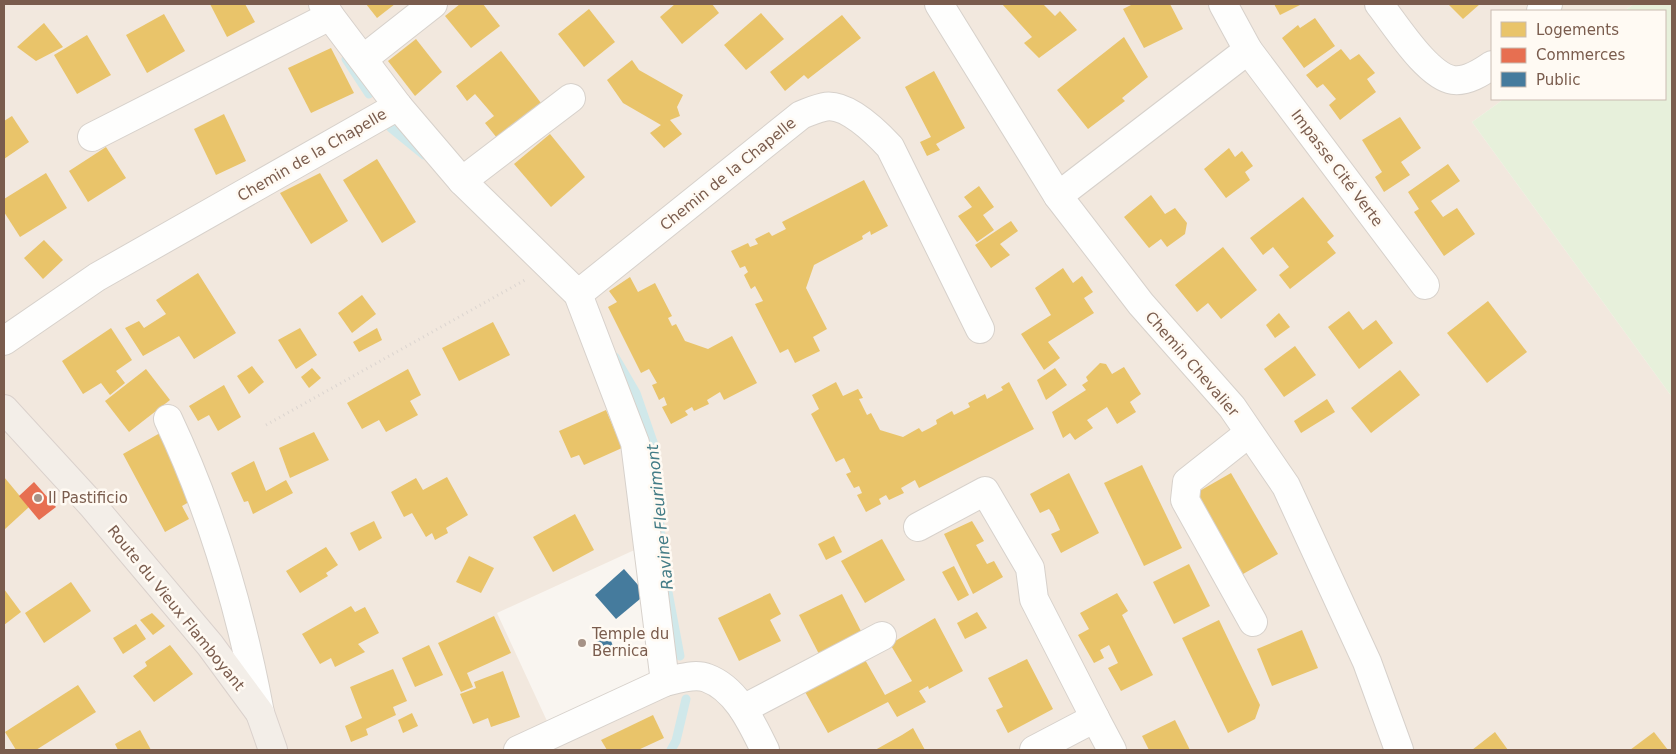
<svg xmlns="http://www.w3.org/2000/svg" width="1676" height="754" font-family="'DejaVu Sans',sans-serif">
	<style>
		.residential { fill: #f2e8de; fill-rule: evenodd }
		.green { fill: #e7f0db }
		.homes { fill: #e9c46a }
		.shops { fill: #e76f51 }
		.public { fill: #457b9d }
		.lines { fill: none; stroke-linecap: round; stroke-linejoin: round }
		.stream { stroke: #d0e8ea; stroke-width: 9 }
		.minor-casing { stroke: #d7d1cb; stroke-width: 30 }
		.major-casing { stroke: #dad1cc; stroke-width: 30 }
		.path { stroke: #dcd5d0; stroke-width: 3; stroke-dasharray: 1 4; stroke-linecap: butt }
		.minor { stroke: #fefefd; stroke-width: 28 }
		.major { stroke: #f3eee8; stroke-width: 28 }
		.poi-dot { fill: #a69286; stroke: #fffaf3; stroke-width: 2 }
		.labels { text-anchor: middle; dominant-baseline: central; stroke-width: 5; stroke-linejoin: round; paint-order: stroke }
		.street-label { font-size: 15px; fill: #7a5c4d; stroke: #fffaf3 }
		.poi-label { font-size: 15px; fill: #7a5c4d; stroke: #fffaf3; text-anchor: start }
		.water-label { font-size: 16px; font-style: italic; fill: #437c86; stroke: #fffaf3 }
	</style>
	<rect width="100%" height="100%" fill="#f9f5f0"/>
	<!-- residential -->
	<path class="residential" d="M4 4H1634L1624 11H1492V99H1504L1472 122 1672 397V750H4ZM641 547 657 673 547 721 497 613Z"/>
	<!-- green -->
	<polygon class="green" points="1634,4 1672,4 1672,397 1472,122 1504,99 1665,99 1665,11 1624,11"/>
	<!-- homes -->
	<g class="homes">
		<polygon points="210,4 245,4 255,22 227,37"/>
		<polygon points="366,4 395,4 377,18"/>
		<polygon points="460,4 483,4 500,26 471,48 445,16"/>
		<polygon points="675,4 712,4 719,13 682,44 660,17"/>
		<polygon points="1002,4 1043,4 1055,16 1060,11 1077,30 1039,58 1024,43 1032,37"/>
		<polygon points="1133,4 1170,4 1183,29 1144,48 1123,9"/>
		<polygon points="1274,4 1302,4 1280,15"/>
		<polygon points="1448,4 1480,4 1463,19"/>
		<polygon points="589,9 615,42 584,67 558,34"/>
		<polygon points="761,13 784,39 746,70 724,45"/>
		<polygon points="164,14 185,51 147,73 126,35"/>
		<polygon points="842,15 861,38 808,79 804,75 785,91 770,72"/>
		<polygon points="1315,18 1335,46 1304,68 1282,38 1298,25 1300,28"/>
		<polygon points="44,23 63,47 36,61 17,47"/>
		<polygon points="87,35 111,75 77,94 54,55"/>
		<polygon points="1124,37 1148,77 1122,98 1125,101 1088,129 1057,90"/>
		<polygon points="416,39 442,72 415,96 388,61"/>
		<polygon points="331,48 354,93 311,113 288,68"/>
		<polygon points="1341,49 1350,60 1359,54 1375,73 1367,79 1376,92 1340,120 1329,105 1336,99 1323,84 1317,88 1306,75"/>
		<polygon points="501,51 541,103 497,138 485,123 494,116 475,94 467,101 456,86"/>
		<polygon points="632,60 639,70 683,95 677,107 680,116 670,120 682,134 664,148 650,133 661,125 623,103 607,80"/>
		<polygon points="934,71 965,128 936,144 940,150 927,156 920,142 931,137 905,87"/>
		<polygon points="224,114 246,161 216,175 194,129"/>
		<polygon points="12,116 29,142 4,159 4,121"/>
		<polygon points="1400,117 1421,148 1401,162 1410,175 1384,192 1375,177 1382,172 1362,140"/>
		<polygon points="550,134 585,177 551,207 514,164"/>
		<polygon points="106,147 126,178 88,202 69,171"/>
		<polygon points="1229,148 1235,157 1242,151 1253,166 1245,172 1250,180 1226,198 1204,169"/>
		<polygon points="377,159 416,222 382,243 343,180"/>
		<polygon points="1448,164 1460,181 1431,201 1443,217 1457,208 1475,234 1444,256 1414,212 1419,209 1408,192"/>
		<polygon points="46,173 67,208 20,237 4,212 4,199"/>
		<polygon points="320,173 348,221 311,244 280,193"/>
		<polygon points="864,180 888,226 871,235 870,231 862,236 863,239 814,265 806,288 827,329 813,337 820,351 795,363 788,349 780,353 755,304 763,301 755,286 751,289 744,275 748,272 745,266 740,268 731,251 748,243 750,247 758,244 755,239 769,232 772,236 786,229 782,222"/>
		<polygon points="979,186 994,207 983,215 994,230 977,242 958,216 972,207 964,197"/>
		<polygon points="1151,195 1165,214 1175,208 1187,223 1185,234 1167,247 1161,239 1149,248 1124,217"/>
		<polygon points="1303,197 1334,236 1327,242 1336,253 1290,289 1279,275 1289,267 1273,247 1263,255 1250,238"/>
		<polygon points="1011,221 1018,231 1000,244 1010,255 991,268 975,245"/>
		<polygon points="44,240 63,260 43,279 24,258"/>
		<polygon points="1223,247 1257,290 1221,319 1208,303 1197,312 1175,285"/>
		<polygon points="1063,268 1073,283 1082,276 1093,292 1084,298 1094,313 1048,342 1060,358 1044,370 1021,334 1051,315 1035,288"/>
		<polygon points="198,273 236,333 194,359 179,336 143,356 125,328 139,321 144,328 166,314 156,300"/>
		<polygon points="630,277 638,292 655,283 672,316 668,318 672,326 676,324 685,341 708,349 732,336 757,383 724,400 720,392 707,400 709,404 694,411 692,407 685,411 688,415 671,424 662,407 667,405 664,397 659,400 652,385 657,383 649,369 641,373 608,307 617,302 609,291"/>
		<polygon points="362,295 376,314 352,333 338,313"/>
		<polygon points="1488,301 1527,352 1487,383 1447,333"/>
		<polygon points="1349,311 1363,330 1376,320 1393,343 1359,369 1328,327"/>
		<polygon points="1279,313 1290,327 1275,338 1266,325"/>
		<polygon points="493,322 510,355 459,381 442,348"/>
		<polygon points="111,328 132,360 116,371 125,383 110,395 101,383 83,394 62,361"/>
		<polygon points="300,328 317,355 296,369 278,340"/>
		<polygon points="377,328 382,340 359,352 353,342"/>
		<polygon points="1295,346 1316,375 1284,397 1264,369"/>
		<polygon points="1100,363 1106,364 1112,374 1124,367 1141,394 1130,402 1136,412 1117,424 1107,407 1087,420 1093,428 1075,440 1070,433 1063,438 1052,412 1086,390 1082,385 1088,381 1086,377"/>
		<polygon points="252,366 264,382 249,394 237,376"/>
		<polygon points="312,368 321,378 309,388 301,377"/>
		<polygon points="1055,368 1067,385 1046,400 1037,380"/>
		<polygon points="146,369 170,400 129,432 105,401"/>
		<polygon points="408,369 421,395 410,401 418,415 386,432 379,420 362,429 347,403"/>
		<polygon points="1400,370 1420,395 1371,433 1351,408"/>
		<polygon points="836,382 843,396 858,389 863,398 859,399 867,415 871,413 880,430 903,437 919,428 922,432 930,428 937,424 936,420 952,411 954,415 970,407 968,403 985,394 987,399 1003,390 1001,387 1009,382 1034,429 919,488 915,480 901,488 904,493 889,500 886,495 879,499 881,504 866,512 857,495 862,493 859,486 854,488 846,474 851,472 844,458 836,462 811,414 819,409 812,395"/>
		<polygon points="224,385 241,417 218,431 209,415 198,421 189,406"/>
		<polygon points="1327,399 1335,412 1301,433 1294,421"/>
		<polygon points="606,410 622,448 584,465 579,455 571,458 559,431"/>
		<polygon points="314,432 329,460 290,478 279,448"/>
		<polygon points="160,433 196,498 182,506 189,519 165,532 123,454"/>
		<polygon points="254,461 266,491 286,480 293,493 253,514 248,501 244,502 231,473"/>
		<polygon points="1142,465 1182,548 1144,566 1104,483"/>
		<polygon points="1069,473 1099,533 1061,553 1051,534 1060,530 1053,515 1049,509 1040,513 1030,494"/>
		<polygon points="1231,473 1278,554 1243,574 1196,493"/>
		<polygon points="4,477 29,507 4,530"/>
		<polygon points="447,477 468,515 446,528 448,533 435,540 432,533 426,537 412,513 404,517 391,492 416,478 423,490"/>
		<polygon points="575,514 594,550 553,572 533,537"/>
		<polygon points="374,521 382,538 359,551 350,533"/>
		<polygon points="972,521 984,541 976,545 987,564 994,561 1003,577 973,594 944,534"/>
		<polygon points="834,536 842,552 826,560 818,544"/>
		<polygon points="882,539 905,580 865,603 841,561"/>
		<polygon points="326,547 338,565 326,573 328,576 300,593 286,571"/>
		<polygon points="469,556 494,568 481,593 456,582"/>
		<polygon points="1189,564 1210,606 1174,624 1153,582"/>
		<polygon points="954,566 969,595 958,601 942,572"/>
		<polygon points="71,582 91,611 44,643 25,613"/>
		<polygon points="4,589 21,612 4,625"/>
		<polygon points="770,593 781,614 770,620 781,641 739,661 718,618"/>
		<polygon points="1117,593 1128,611 1122,615 1153,675 1121,691 1108,668 1118,663 1109,645 1100,650 1104,658 1094,663 1078,635 1089,629 1080,613"/>
		<polygon points="842,594 864,637 821,658 799,615"/>
		<polygon points="351,606 355,612 365,607 379,633 358,644 365,652 335,667 331,658 320,664 302,634"/>
		<polygon points="977,612 987,628 965,639 957,623"/>
		<polygon points="152,613 165,626 153,635 140,620"/>
		<polygon points="494,616 511,653 467,673 473,687 461,692 438,643"/>
		<polygon points="935,618 963,671 929,689 928,686 919,691 926,702 897,717 888,702 828,733 804,690 864,658 885,695 912,681 890,644"/>
		<polygon points="1219,620 1260,705 1255,719 1228,733 1182,638"/>
		<polygon points="136,624 146,639 123,654 113,638"/>
		<polygon points="1302,630 1318,668 1272,686 1257,649"/>
		<polygon points="170,645 193,674 154,702 133,676 147,666 145,662"/>
		<polygon points="429,645 443,675 415,687 402,658"/>
		<polygon points="1027,659 1053,709 1008,733 996,710 1003,707 988,678"/>
		<polygon points="393,669 407,701 393,707 396,715 366,729 368,735 351,742 345,726 362,718 350,687"/>
		<polygon points="503,671 520,717 491,727 488,718 473,724 460,694 476,688 474,682"/>
		<polygon points="78,685 96,712 36,750 16,750 5,732"/>
		<polygon points="412,713 418,726 403,733 398,720"/>
		<polygon points="653,715 664,738 638,750 607,750 601,740"/>
		<polygon points="1175,720 1190,750 1149,750 1142,736"/>
		<polygon points="913,728 925,750 875,750 902,735"/>
		<polygon points="140,730 151,750 118,750 115,744"/>
		<polygon points="1495,732 1508,750 1472,750"/>
		<polygon points="1654,732 1668,750 1630,750"/>
	</g>
	<!-- shops -->
	<polygon class="shops" points="34,482 56,507 39,520 19,496"/>
	<!-- public -->
	<g class="public">
		<polygon points="624,569 646,594 616,619 595,595"/>
		<polygon points="609,636 615,651 600,657 594,643"/>
	</g>
	<g class="lines">
		<!-- stream -->
		<g class="stream">
			<polyline points="346,59 369,94"/>
			<polyline points="391,128 424,155"/>
			<polyline points="615,357 636,393 654,445 662,550"/>
			<polyline points="665,576 680,656"/>
			<polyline points="671,750 676,741 686,699"/>
		</g>
		<!-- minor casing -->
		<g class="minor-casing">
			<g id="minor">
				<polyline points="323,4 330,16 398,106 462,181 578,294 635,443 665,682"/>
				<polyline points="939,4 1058,196 1141,304 1232,407 1286,486 1367,662 1399,750"/>
				<polyline points="1223,4 1248,50"/>
				<path d="M1379 4C1395 24 1427 76 1453 80 1467 82 1482 72 1492 65"/>
				<polyline points="1541,11 1548,4"/>
				<polyline points="363,59 433,4"/>
				<polyline points="92,137 330,16"/>
				<polyline points="462,181 571,98"/>
				<polyline points="1058,196 1248,50 1425,285"/>
				<path d="M578 294 801 115C808 112 816 109 824 107 846 102 876 132 890 147L980 329"/>
				<polyline points="4,341 97,277 398,106"/>
				<path d="M168 419C212 512 241 611 260 713"/>
				<polyline points="1249,433 1187,482 1185,500 1253,622"/>
				<polyline points="918,527 985,491 1030,568 1034,599 1095,718"/>
				<polyline points="743,709 882,636"/>
				<path d="M518 750 665 682C677 679 695 673 707 678 737 689 752 724 765 750"/>
				<polyline points="1034,750 1095,718 1112,750"/>
			</g>
		</g>
		<!-- major casing -->
		<g class="major-casing">
			<polyline id="major" points="4,409 92,505 210,645 260,713 273,750"/>
		</g>
		<!-- path -->
		<polyline class="path" points="266,425 525,280"/>
		<!-- minor -->
		<use href="#minor" class="minor"/>
		<!-- major -->
		<use href="#major" class="major"/>
	</g>
	<!-- markers -->
	<g class="poi-dot">
		<circle cx="38" cy="498" r="5"/>
		<circle cx="582" cy="643" r="5"/>
	</g>
	<g class="labels">
		<!-- street labels -->
		<g class="street-label">
			<text transform="translate(312 155) rotate(-30)">Chemin de la Chapelle</text>
			<text transform="translate(1337 168) rotate(53)">Impasse Cité Verte</text>
			<text transform="translate(728 174) rotate(-39)">Chemin de la Chapelle</text>
			<text transform="translate(1192 364) rotate(49)">Chemin Chevalier</text>
			<text transform="translate(176 608) rotate(51)">Route du Vieux Flamboyant</text>
		</g>
		<!-- poi labels -->
		<g class="poi-label">
			<text x="48" y="498">Il Pastificio</text>
			<text x="592" y="634">Temple du<tspan x="592" dy="17">Bernica</tspan></text>
		</g>
		<!-- water labels -->
		<g class="water-label">
			<text transform="translate(660 517) rotate(-96)">Ravine Fleurimont</text>
		</g>
	</g>
	<!-- border -->
	<rect width="1676" height="754" fill="none" stroke="#7a5c4d" stroke-width="10"/>
	<!-- legend -->
	<rect x="1491" y="10" width="175" height="90" fill="#fffaf3" stroke="#cabbb1"/>
	<rect x="1501" y="22" width="25" height="15" fill="#e9c46a" stroke="#cabbb1"/>
	<text x="1536" y="35" font-size="15" fill="#7a5c4d">Logements</text>
	<rect x="1501" y="48" width="25" height="15" fill="#e76f51" stroke="#cabbb1"/>
	<text x="1536" y="60" font-size="15" fill="#7a5c4d">Commerces</text>
	<rect x="1501" y="72" width="25" height="15" fill="#457b9d" stroke="#cabbb1"/>
	<text x="1536" y="85" font-size="15" fill="#7a5c4d">Public</text>
</svg>
